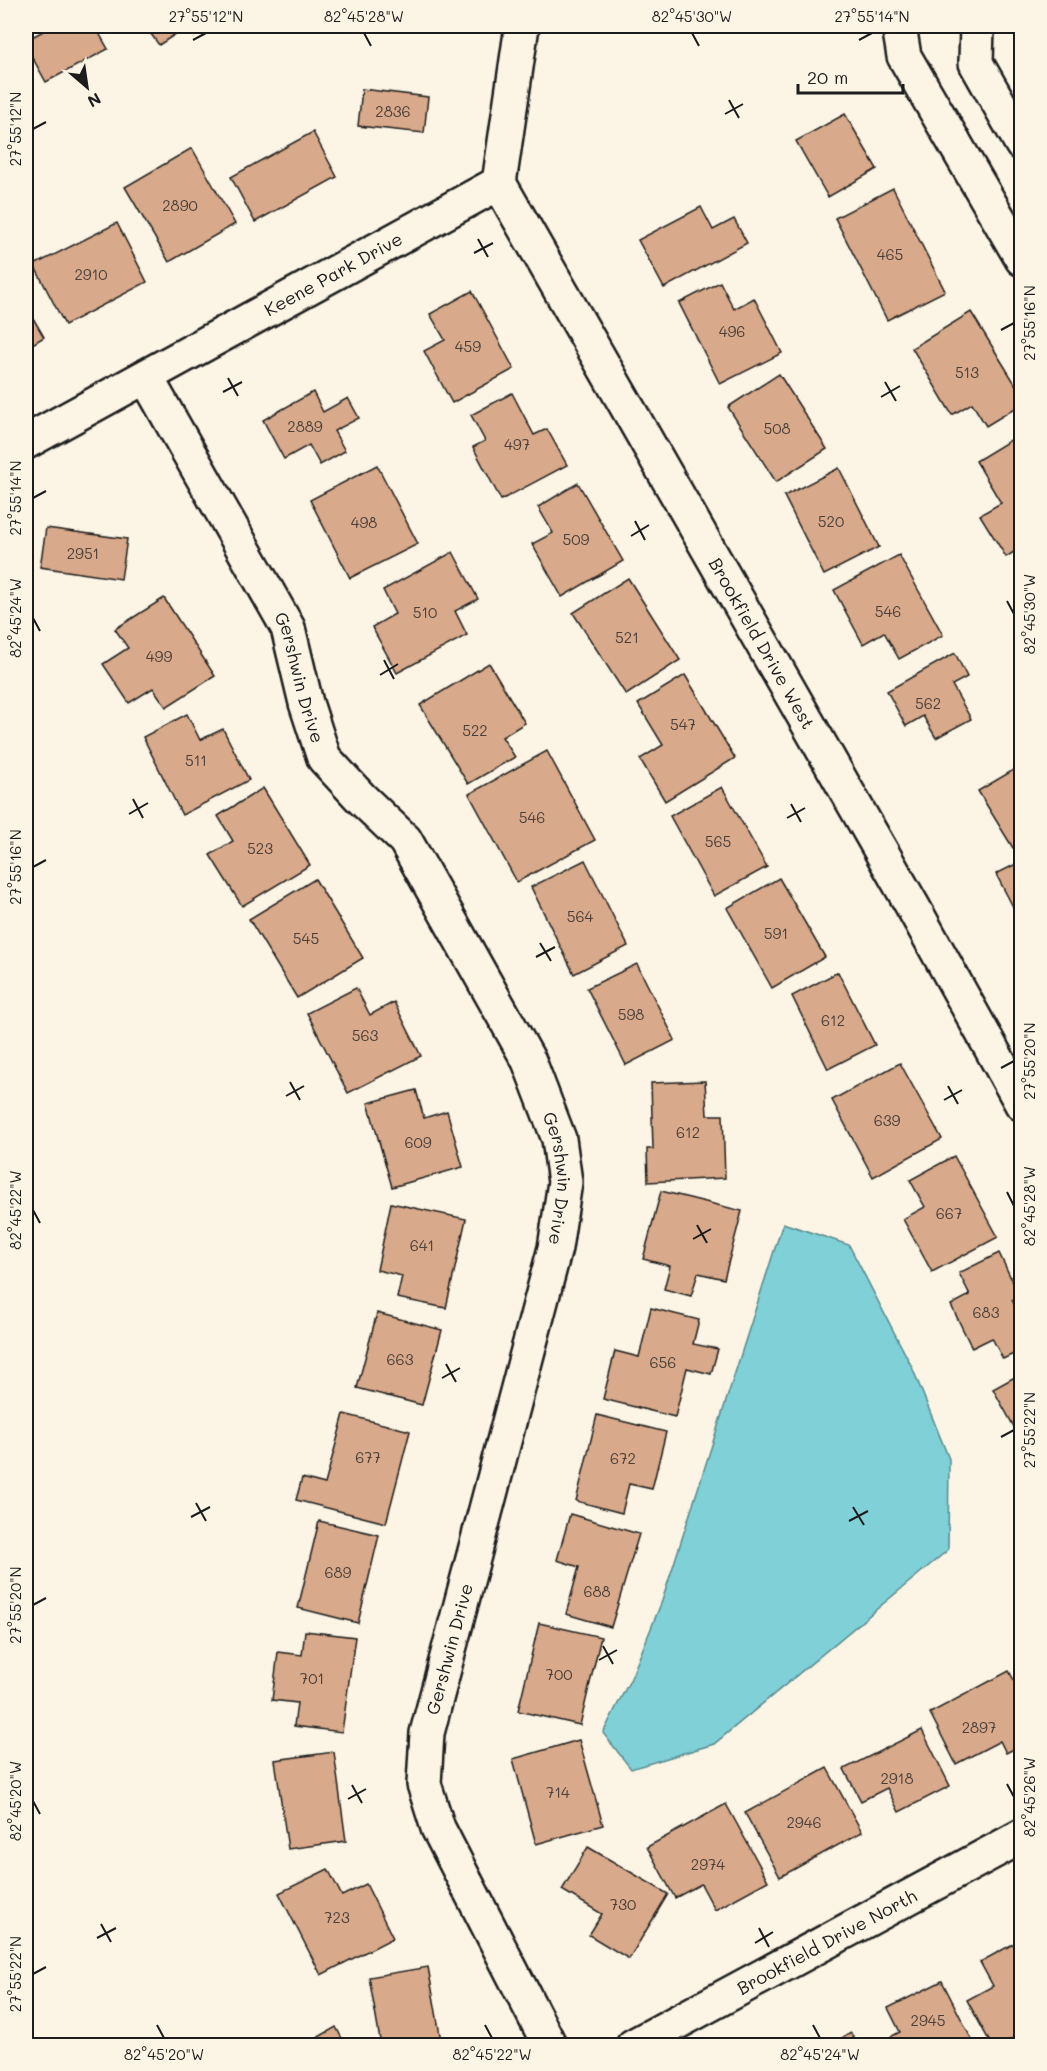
<svg xmlns="http://www.w3.org/2000/svg" width="1047" height="2071" font-family="Mali,sans-serif">
	<style>
		.water { fill: #7fd0d7; stroke: #57888c; stroke-width: 1.5 }
		.building { fill: #d8a98a; stroke: #1c1c1c; stroke-width: 1.5 }
		.lines { fill: none; stroke-linecap: round; stroke-linejoin: round }
		.minor-casing { stroke: #1c1c1c; stroke-width: 38 }
		.minor { stroke: #fcf5e5; stroke-width: 33 }
		.ticks { fill: none; stroke: #1c1c1c; stroke-width: 2 }
		.labels { text-anchor: middle; dominant-baseline: central; stroke-width: 5; stroke-linejoin: round; paint-order: stroke }
		.number-label { font-size: 15px; fill: #4b3f38 }
		.street-label { font-size: 18px; fill: #1c1c1c; stroke: #fcf5e5 }
		.neatline { fill: none; stroke: #1c1c1c; stroke-width: 2 }
		.ticks-label { font-size: 15px; text-anchor: middle; fill: #1c1c1c }
	</style>
	<rect width="100%" height="100%" fill="#fcf5e5"/>
	<filter id="ink" filterUnits="userSpaceOnUse"><feTurbulence type="fractalNoise" baseFrequency=".0167" numOctaves="2"/><feDisplacementMap in="SourceGraphic" scale="12" xChannelSelector="R" yChannelSelector="G"/><feConvolveMatrix kernelMatrix="1 2 1 2 8 2 1 2 1" color-interpolation-filters="sRGB"/></filter>
	<g filter="url(#ink)">
		<!-- water -->
		<polygon class="water" points="783,1223 849,1245 912,1367 949,1459 948,1550 714,1744 631,1769 603,1733 631,1678 662,1601"/>
		<!-- building -->
		<g class="building">
			<polygon points="53,26 95,26 108,49 46,82 26,46 26,40"/>
			<polygon points="145,26 188,26 159,45"/>
			<polygon points="362,89 428,97 424,133 358,126"/>
			<polygon points="845,114 877,169 828,197 796,141"/>
			<polygon points="313,132 337,177 255,222 231,177"/>
			<polygon points="192,148 235,224 169,262 125,187"/>
			<polygon points="893,188 945,291 887,320 835,218"/>
			<polygon points="701,207 713,230 734,219 747,243 664,288 638,240"/>
			<polygon points="117,223 147,282 65,325 34,265"/>
			<polygon points="720,282 734,309 754,298 782,353 720,384 679,303"/>
			<polygon points="472,291 514,369 452,403 424,351 445,340 430,314"/>
			<polygon points="26,306 44,337 26,348"/>
			<polygon points="971,312 1022,395 1022,404 986,426 972,403 952,415 912,348"/>
			<polygon points="779,374 827,449 776,482 728,407"/>
			<polygon points="313,392 323,412 348,398 359,418 334,431 345,451 320,465 309,445 284,459 263,420"/>
			<polygon points="512,393 534,435 547,429 567,465 501,500 473,447 485,441 471,415"/>
			<polygon points="1022,433 1022,547 1006,557 980,515 1001,503 976,461"/>
			<polygon points="377,465 418,544 350,578 310,500"/>
			<polygon points="839,468 879,547 824,575 784,496"/>
			<polygon points="578,483 623,561 562,597 532,544 553,533 538,507"/>
			<polygon points="46,528 127,539 121,579 40,567"/>
			<polygon points="453,552 478,599 455,611 467,635 397,673 372,627 395,614 383,590"/>
			<polygon points="899,555 943,635 899,659 884,632 863,644 834,590"/>
			<polygon points="628,578 680,660 626,695 573,613"/>
			<polygon points="164,598 215,676 166,707 153,688 129,703 103,664 128,648 115,629"/>
			<polygon points="955,653 967,677 952,685 971,719 936,738 923,716 906,726 887,691"/>
			<polygon points="489,663 525,723 502,737 515,757 468,784 420,705"/>
			<polygon points="685,675 735,758 665,801 640,759 663,745 638,704"/>
			<polygon points="187,714 200,740 223,729 249,780 182,815 143,737"/>
			<polygon points="547,751 595,840 517,882 469,794"/>
			<polygon points="1022,765 1022,843 1013,848 978,791"/>
			<polygon points="722,787 767,867 714,896 670,816"/>
			<polygon points="263,788 310,865 242,906 210,855 233,841 218,816"/>
			<polygon points="585,860 628,946 574,974 531,887"/>
			<polygon points="1022,861 1022,924 996,874"/>
			<polygon points="779,878 825,957 772,988 727,908"/>
			<polygon points="315,879 363,958 297,998 249,919"/>
			<polygon points="637,964 675,1040 626,1065 587,988"/>
			<polygon points="838,972 875,1045 828,1069 792,996"/>
			<polygon points="356,988 370,1015 394,1002 421,1056 348,1093 307,1013"/>
			<polygon points="900,1063 942,1139 873,1177 832,1100"/>
			<polygon points="705,1081 707,1115 723,1115 725,1178 648,1182 647,1149 653,1149 651,1083"/>
			<polygon points="416,1090 424,1118 447,1111 463,1167 392,1187 368,1103"/>
			<polygon points="954,1156 998,1237 932,1272 903,1219 925,1207 910,1180"/>
			<polygon points="661,1191 742,1211 724,1279 698,1273 691,1296 664,1289 670,1266 643,1259"/>
			<polygon points="391,1203 466,1219 446,1308 397,1298 402,1276 377,1270"/>
			<polygon points="999,1253 1020,1297 1012,1300 1022,1319 1022,1350 1003,1359 992,1338 972,1348 951,1305 970,1295 959,1273"/>
			<polygon points="651,1308 699,1320 693,1344 718,1349 711,1374 687,1368 675,1417 603,1399 615,1351 639,1357"/>
			<polygon points="377,1313 442,1330 422,1405 357,1388"/>
			<polygon points="1022,1373 1022,1441 993,1389"/>
			<polygon points="344,1414 410,1431 386,1523 296,1500 302,1478 325,1484"/>
			<polygon points="597,1415 666,1432 652,1489 629,1484 622,1513 576,1501"/>
			<polygon points="570,1514 639,1534 611,1627 566,1614 579,1567 557,1560"/>
			<polygon points="319,1521 379,1535 358,1623 298,1608"/>
			<polygon points="539,1623 601,1637 580,1725 518,1711"/>
			<polygon points="305,1631 355,1637 342,1732 294,1726 297,1703 272,1700 278,1652 302,1655"/>
			<polygon points="1009,1671 1022,1695 1022,1745 1006,1753 1000,1741 956,1764 930,1713"/>
			<polygon points="922,1730 950,1786 899,1812 887,1788 861,1801 844,1769"/>
			<polygon points="579,1740 603,1825 536,1844 513,1759"/>
			<polygon points="334,1752 346,1841 288,1849 275,1760"/>
			<polygon points="827,1768 862,1832 780,1877 745,1813"/>
			<polygon points="726,1804 768,1881 715,1910 701,1884 675,1898 647,1847"/>
			<polygon points="588,1847 668,1894 629,1959 589,1935 602,1914 562,1890"/>
			<polygon points="328,1869 342,1896 366,1884 393,1938 321,1975 279,1893"/>
			<polygon points="1022,1939 1022,2033 999,2046 992,2046 967,2000 993,1986 980,1962"/>
			<polygon points="428,1967 442,2046 381,2046 369,1977"/>
			<polygon points="942,1981 975,2046 873,2046 900,2032 888,2008"/>
			<polygon points="336,2027 346,2046 303,2046"/>
			<polygon points="851,2033 857,2046 827,2046"/>
		</g>
		<g class="lines">
			<!-- minor casing -->
			<g class="minor-casing">
				<g id="minor">
					<polyline points="899,26 904,56 1022,259"/>
					<polyline points="977,26 976,63 1022,144"/>
					<path id="s1" d="M499 183 913 907 1022 1104"/>
					<path id="s2" d="M146 377 288 628 306 703 324 758 361 798 405 840 529 1061 559 1139 565 1182 555 1248 427 1733 424 1784 438 1828 550 2046"/>
					<path id="s3" d="M26 442 499 183 522 26"/>
					<path id="s4" d="M633 2046 1022 1836"/>
				</g>
			</g>
			<!-- minor -->
			<use href="#minor" class="minor"/>
		</g>
	</g>
	<!-- ticks -->
	<path class="ticks" d="M364 33 371 46M692 33 699 46M193 40 206 33M859 40 872 33M729 100 739 118M725 114 743 104M33 129 46 122M478 239 488 257M474 253 493 243M1001 330 1014 323M228 378 238 396M885 382 896 401M223 392 242 382M881 397 900 386M33 498 46 491M635 521 645 540M631 536 649 525M1007 601 1014 614M33 618 40 631M384 660 394 679M380 675 398 664M133 799 143 818M791 804 801 822M129 814 148 803M787 818 805 808M33 867 46 860M540 943 551 961M536 957 555 947M1001 1068 1014 1061M290 1082 300 1100M948 1086 958 1104M286 1096 304 1086M944 1100 962 1090M1007 1192 1014 1206M33 1210 40 1223M697 1225 707 1243M693 1239 711 1229M446 1364 456 1382M442 1378 460 1368M1001 1437 1014 1430M196 1503 206 1521M853 1507 864 1525M191 1517 210 1507M849 1521 868 1511M33 1605 46 1598M603 1646 613 1664M599 1660 617 1650M1007 1784 1014 1797M352 1785 362 1803M348 1799 366 1789M33 1801 40 1814M101 1924 111 1942M759 1928 769 1947M97 1938 116 1928M755 1943 773 1932M33 1974 46 1967M157 2025 164 2038M485 2025 492 2038M813 2025 820 2038"/>
	<g class="labels">
		<!-- number labels -->
		<g class="number-label">
			<text x="393" y="111">2836</text>
			<text x="180" y="205">2890</text>
			<text x="890" y="254">465</text>
			<text x="91" y="274">2910</text>
			<text x="732" y="331">496</text>
			<text x="468" y="346">459</text>
			<text x="967" y="372">513</text>
			<text x="305" y="426">2889</text>
			<text x="777" y="428">508</text>
			<text x="517" y="444">497</text>
			<text x="831" y="521">520</text>
			<text x="364" y="522">498</text>
			<text x="576" y="539">509</text>
			<text x="83" y="553">2951</text>
			<text x="888" y="611">546</text>
			<text x="425" y="612">510</text>
			<text x="627" y="637">521</text>
			<text x="159" y="656">499</text>
			<text x="928" y="703">562</text>
			<text x="683" y="724">547</text>
			<text x="475" y="730">522</text>
			<text x="196" y="760">511</text>
			<text x="532" y="817">546</text>
			<text x="718" y="841">565</text>
			<text x="260" y="848">523</text>
			<text x="580" y="916">564</text>
			<text x="776" y="933">591</text>
			<text x="306" y="938">545</text>
			<text x="631" y="1014">598</text>
			<text x="833" y="1020">612</text>
			<text x="365" y="1035">563</text>
			<text x="887" y="1120">639</text>
			<text x="688" y="1132">612</text>
			<text x="418" y="1142">609</text>
			<text x="949" y="1213">667</text>
			<text x="422" y="1245">641</text>
			<text x="986" y="1312">683</text>
			<text x="400" y="1359">663</text>
			<text x="663" y="1362">656</text>
			<text x="368" y="1457">677</text>
			<text x="623" y="1458">672</text>
			<text x="338" y="1572">689</text>
			<text x="597" y="1591">688</text>
			<text x="559" y="1674">700</text>
			<text x="312" y="1678">701</text>
			<text x="979" y="1727">2897</text>
			<text x="897" y="1778">2918</text>
			<text x="558" y="1792">714</text>
			<text x="804" y="1822">2946</text>
			<text x="708" y="1864">2974</text>
			<text x="623" y="1904">730</text>
			<text x="337" y="1917">723</text>
			<text x="928" y="2020">2945</text>
		</g>
		<!-- street labels -->
		<g class="street-label">
			<text stroke="none"><textPath href="#s3" startOffset="350">Keene Park Drive</textPath></text>
			<text stroke="none"><textPath href="#s1" startOffset="530">Brookfield Drive West</textPath></text>
			<text stroke="none"><textPath href="#s2" startOffset="339">Gershwin Drive</textPath></text>
			<text stroke="none"><textPath href="#s2" startOffset="915">Gershwin Drive</textPath></text>
			<text transform="translate(449 1649) rotate(-75)">Gershwin Drive</text>
			<text stroke="none"><textPath href="#s4" startOffset="220">Brookfield Drive North</textPath></text>
		</g>
	</g>
	<!-- margin -->
	<rect width="1047" height="2071" fill="none" stroke="#fcf5e5" stroke-width="66"/>
	<!-- north arrow -->
	<g transform="translate(87 87) rotate(151)" stroke="#fcf5e5" stroke-width="4.5" paint-order="stroke">
	<path d="M0-4.5L10 22L0 15L-10 22Z" fill="#1c1c1c"/>
	<text y="-9" font-size="16" font-weight="bold" text-anchor="middle" fill="#1c1c1c">N</text>
	</g>
	<!-- scale -->
	<path d="M798 84v9h105v-9" fill="none" stroke="#1c1c1c" stroke-width="3"/>
	<text x="807" y="84" font-size="18" fill="#1c1c1c" stroke="#fcf5e5" stroke-width="4.5" paint-order="stroke">20 m</text>
	<rect x="33" y="33" width="981" height="2005" class="neatline"/>
	<g class="ticks-label">
		<text x="206" y="22">27°55'12"N</text>
		<text x="364" y="22">82°45'28"W</text>
		<text x="692" y="22">82°45'30"W</text>
		<text x="872" y="22">27°55'14"N</text>
		<text transform="translate(16 129) rotate(-90)" y="5">27°55'12"N</text>
		<text transform="translate(1030 323) rotate(-90)" y="5">27°55'16"N</text>
		<text transform="translate(16 498) rotate(-90)" y="5">27°55'14"N</text>
		<text transform="translate(1030 614) rotate(-90)" y="5">82°45'30"W</text>
		<text transform="translate(16 618) rotate(-90)" y="5">82°45'24"W</text>
		<text transform="translate(16 867) rotate(-90)" y="5">27°55'16"N</text>
		<text transform="translate(1030 1061) rotate(-90)" y="5">27°55'20"N</text>
		<text transform="translate(1030 1206) rotate(-90)" y="5">82°45'28"W</text>
		<text transform="translate(16 1210) rotate(-90)" y="5">82°45'22"W</text>
		<text transform="translate(1030 1430) rotate(-90)" y="5">27°55'22"N</text>
		<text transform="translate(16 1605) rotate(-90)" y="5">27°55'20"N</text>
		<text transform="translate(1030 1797) rotate(-90)" y="5">82°45'26"W</text>
		<text transform="translate(16 1801) rotate(-90)" y="5">82°45'20"W</text>
		<text transform="translate(16 1974) rotate(-90)" y="5">27°55'22"N</text>
		<text x="164" y="2060">82°45'20"W</text>
		<text x="492" y="2060">82°45'22"W</text>
		<text x="820" y="2060">82°45'24"W</text>
	</g>
</svg>
